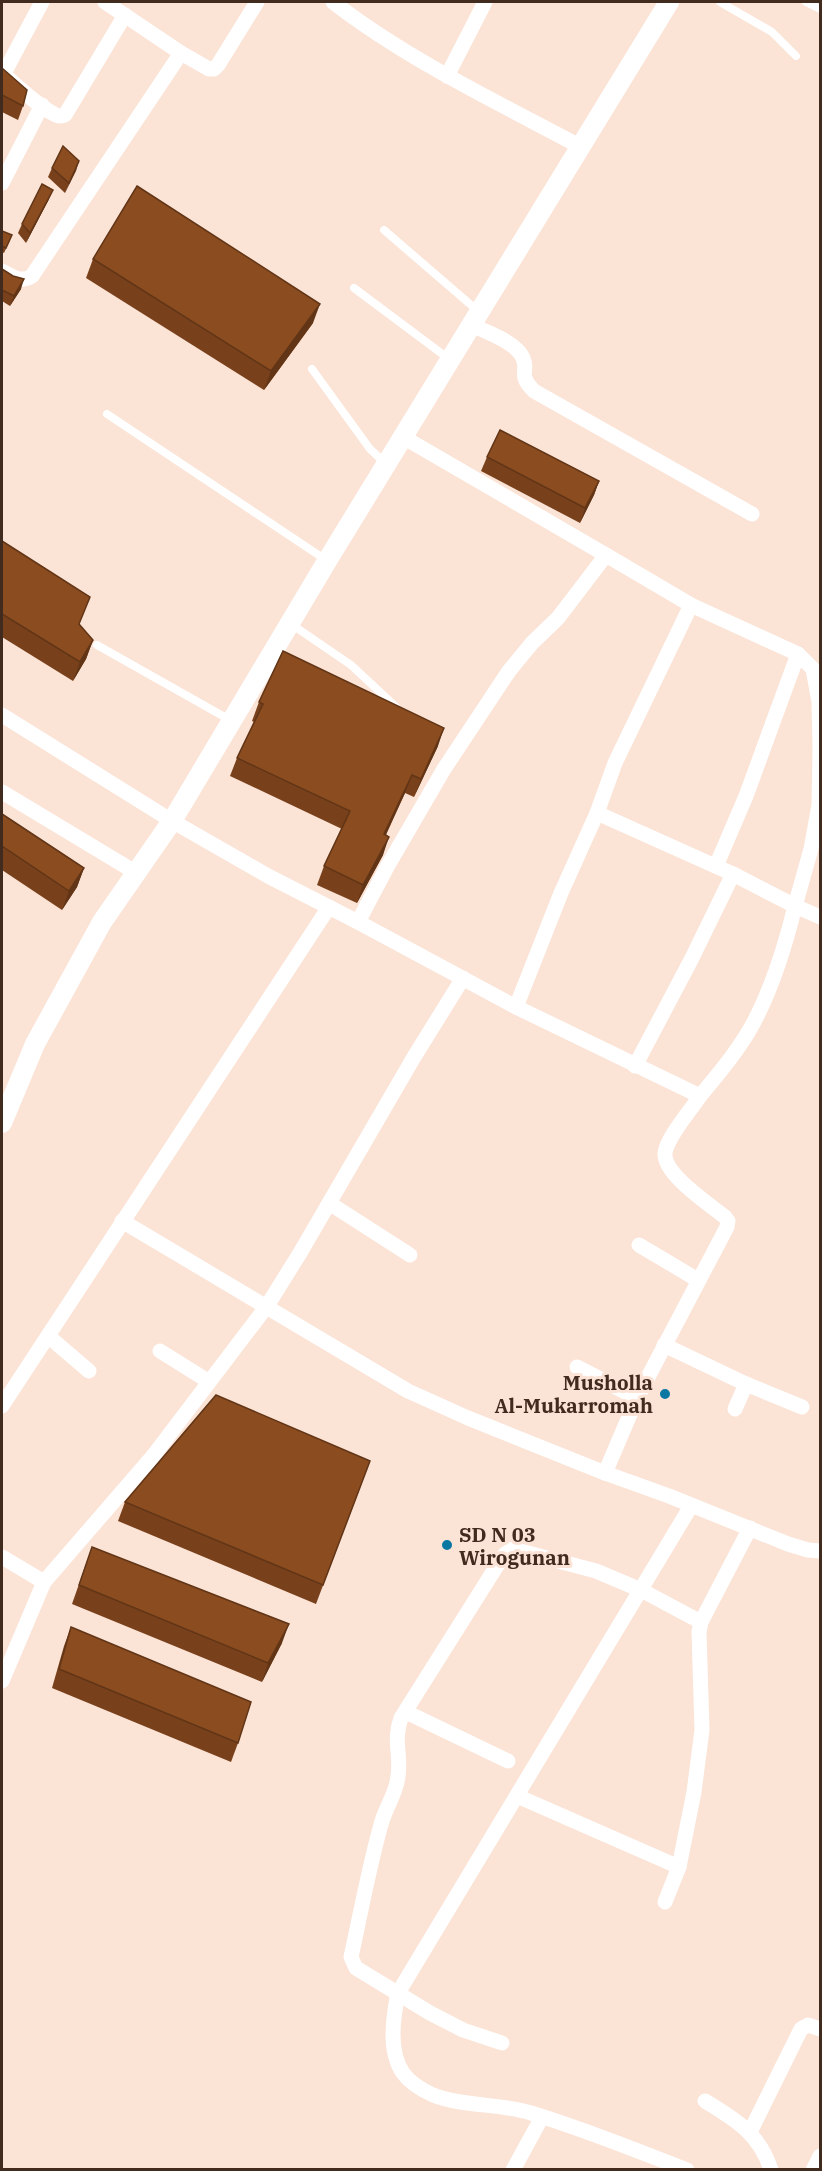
<svg xmlns="http://www.w3.org/2000/svg" width="822" height="2171" font-family="'IBM Plex Serif',serif">
	<style>
		.lines { fill: none; stroke-linecap: round; stroke-linejoin: round }
		.service { stroke: #fff; stroke-width: 8 }
		.minor { stroke: #fff; stroke-width: 15 }
		.tertiary { stroke: #fff; stroke-width: 20 }
		.wall { fill: #78411c }
		.shaded-wall { fill: #613516 }
		.building { fill: #8b4c20; stroke: #613516; stroke-width: 1.5 }
		.poi-dot { fill: #0877a1; stroke: #fbe3d6; stroke-width: 2 }
		.labels { text-anchor: middle; dominant-baseline: central; stroke-width: 6; stroke-linejoin: round; paint-order: stroke }
		.poi-label { font-size: 20px; font-weight: bold; fill: #412b1e; stroke: #fbe3d6; text-anchor: end }
	</style>
	<rect width="100%" height="100%" fill="#fbe3d6"/>
	<g class="lines">
		<!-- service -->
		<g class="service">
			<polyline points="720,2 772,32 796,56"/>
			<polyline points="806,2 820,9"/>
			<polyline points="384,230 478,311"/>
			<polyline points="354,288 449,359"/>
			<polyline points="312,369 370,449 386,464"/>
			<polyline points="107,414 326,560"/>
			<polyline points="291,624 351,665 396,707"/>
			<polyline points="97,645 230,720"/>
		</g>
		<!-- minor -->
		<g class="minor">
			<polyline points="105,2 181,53 209,69 214,69 218,65 257,2"/>
			<path d="M333 2C408 60 497 102 581 147"/>
			<path d="M2 73C19 87 36 105 56 115 61 117 60 116 65 115L125 15"/>
			<polyline points="3,75 42,2"/>
			<polyline points="447,76 485,2"/>
			<polyline points="2,183 42,105"/>
			<path d="M2 271C13 277 21 283 32 276L181 53"/>
			<path d="M472 325C487 333 515 341 523 358 529 372 517 374 534 391L752 514"/>
			<polyline points="403,437 606,555"/>
			<path d="M2 715 172 821 268 876 358 922 516 1007 700 1096C720 1072 743 1045 757 1016 774 982 786 943 795 906L820 917"/>
			<polyline points="2,792 135,872"/>
			<polyline points="597,813 733,874 691,960 635,1066"/>
			<polyline points="716,866 746,796 798,654"/>
			<polyline points="358,922 387,867 444,769 509,671 532,643 558,618 606,555 691,605 798,654 813,669 819,702 820,748 819,805 811,849 795,906 733,874"/>
			<polyline points="516,1007 561,893 597,813 615,763 691,605"/>
			<polyline points="329,1203 410,1255"/>
			<polyline points="122,1221 408,1391 468,1418 605,1473 669,1496 788,1544 808,1550 820,1551"/>
			<polyline points="639,1245 698,1280"/>
			<polyline points="48,1336 89,1371"/>
			<polyline points="664,1345 746,1384 735,1409"/>
			<polyline points="160,1351 208,1381"/>
			<polyline points="577,1367 637,1398"/>
			<polyline points="746,1384 802,1407"/>
			<polyline points="2,1406 329,907"/>
			<path d="M605 1473 637 1398 727 1227 728 1221 725 1217C709 1204 663 1174 665 1153 667 1137 691 1110 700 1096"/>
			<polyline points="2,1557 44,1582 2,1681"/>
			<polyline points="44,1582 153,1456 267,1306 300,1253 414,1057 463,978"/>
			<polyline points="406,1712 508,1761"/>
			<polyline points="517,1796 679,1867"/>
			<polyline points="665,1902 679,1867 694,1792 702,1730 699,1632 701,1622 750,1528"/>
			<path d="M502 2043 463 2030 430 2013 356 1968 351 1957C361 1912 369 1866 382 1821 386 1808 394 1796 397 1782 403 1757 392 1743 401 1718L498 1564 505 1554 513 1549 596 1571 641 1590 701 1622"/>
			<path d="M705 2101C735 2119 760 2134 771 2170"/>
			<polyline points="750,2132 801,2029 808,2025 820,2029"/>
			<polyline points="513,2170 542,2117"/>
			<path d="M687 2170C635 2150 584 2129 531 2113 499 2103 464 2107 433 2095 422 2090 410 2083 403 2073 388 2051 393 2018 398 1993L691 1506"/>
			<polyline points="813,2170 820,2156"/>
		</g>
		<!-- tertiary -->
		<polyline class="tertiary" points="2,1123 35,1044 102,922 172,821 327,561 669,2"/>
	</g>
	<!-- wall -->
	<g class="wall">
		<polygon points="2,68 23,106 18,120 2,112"/>
		<polygon points="79,161 65,193 48,177 52,168"/>
		<polygon points="49,199 26,243 18,233 22,224"/>
		<polygon points="2,231 10,240 4,253 2,252"/>
		<polygon points="93,259 313,323 264,390 86,278"/>
		<polygon points="2,269 13,276 21,289 10,306 2,301"/>
		<polygon points="487,457 599,481 594,495 580,523 481,471"/>
		<polygon points="2,541 93,640 86,659 73,681 2,637"/>
		<polygon points="259,702 438,746 414,797 405,793 386,835 383,855 357,903 317,885 324,866 342,829 230,776 237,758 254,722 252,721"/>
		<polygon points="2,814 84,868 77,887 62,910 2,870"/>
		<polygon points="370,1461 316,1604 118,1521 125,1502"/>
		<polygon points="92,1547 282,1643 262,1682 72,1604"/>
		<polygon points="71,1627 238,1743 231,1762 52,1688 64,1646"/>
	</g>
	<!-- shaded-wall -->
	<g class="shaded-wall">
		<polygon points="79,161 76,171 65,193 69,183"/>
		<polygon points="53,190 49,199 26,243 30,233"/>
		<polygon points="24,279 21,289 10,306 14,296"/>
		<polygon points="320,304 313,323 264,390 271,371"/>
		<polygon points="599,481 594,495 580,523 585,508"/>
		<polygon points="93,640 86,659 73,681 80,662"/>
		<polygon points="444,728 438,746 414,797 421,779"/>
		<polygon points="412,775 405,793 377,853 384,834"/>
		<polygon points="389,837 383,855 357,903 363,885"/>
		<polygon points="84,868 77,887 62,910 69,891"/>
		<polygon points="289,1624 282,1643 262,1682 268,1663"/>
	</g>
	<!-- building -->
	<g class="building">
		<polygon points="2,68 27,90 23,106 2,95"/>
		<polygon points="63,146 79,161 69,183 52,168"/>
		<polygon points="42,184 53,190 30,233 22,224"/>
		<polygon points="137,186 320,304 271,371 93,259"/>
		<polygon points="2,231 12,235 6,248 2,246"/>
		<polygon points="2,269 13,276 24,279 14,296 2,290"/>
		<polygon points="500,430 599,481 585,508 487,457"/>
		<polygon points="2,541 90,597 79,624 93,640 80,662 2,614"/>
		<polygon points="283,651 444,728 421,779 412,775 384,834 389,837 363,885 324,866 350,811 237,758 263,704 259,702"/>
		<polygon points="2,814 84,868 69,891 2,846"/>
		<polygon points="216,1395 370,1461 323,1585 125,1502"/>
		<polygon points="92,1547 289,1624 268,1663 79,1585"/>
		<polygon points="71,1627 251,1702 238,1743 59,1669"/>
	</g>
	<!-- markers -->
	<g class="poi-dot">
		<circle cx="665" cy="1394" r="6"/>
		<circle cx="447" cy="1545" r="6"/>
	</g>
	<g class="labels">
		<!-- poi labels -->
		<g class="poi-label">
			<text x="653" y="1382">Musholla<tspan x="653" dy="23">Al-Mukarromah</tspan></text>
			<text x="459" y="1534" text-anchor="start">SD N 03<tspan x="459" dy="23">Wirogunan</tspan></text>
		</g>
	</g>
	<!-- border -->
	<rect width="822" height="2171" fill="none" stroke="#412b1e" stroke-width="6"/>
</svg>
